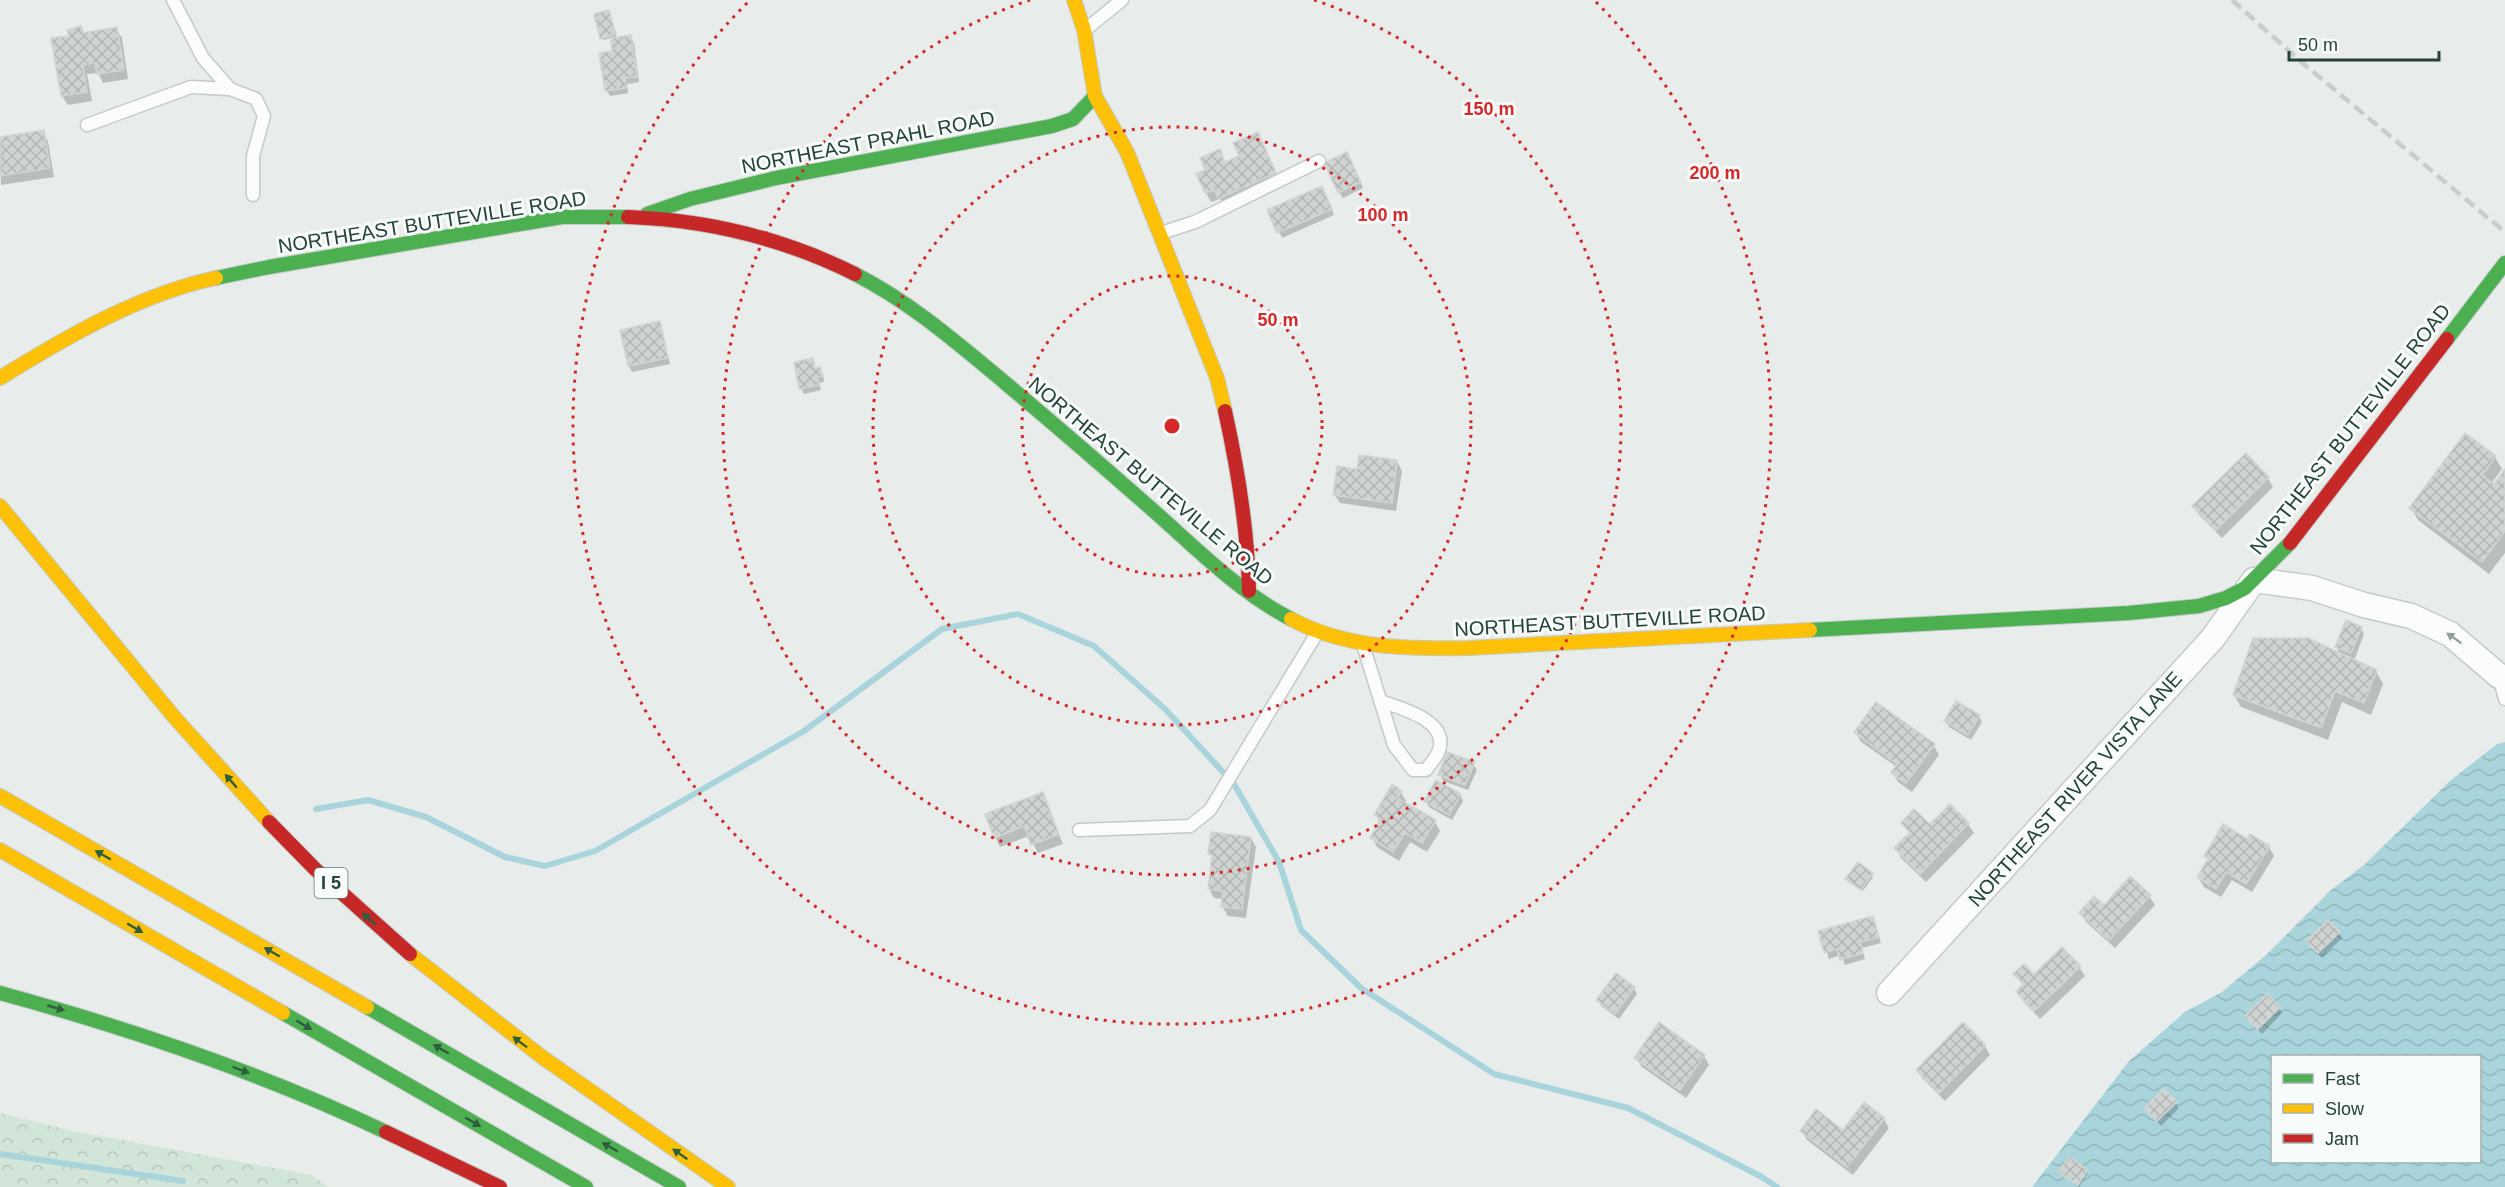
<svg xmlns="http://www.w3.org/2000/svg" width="2505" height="1187" font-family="Helvetica,sans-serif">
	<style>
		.forest { fill: url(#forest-crowns) }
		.water { fill: url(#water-waves); fill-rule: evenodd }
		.shadow { fill: #0003 }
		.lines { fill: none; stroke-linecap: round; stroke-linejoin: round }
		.stream { stroke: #a9d4db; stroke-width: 6 }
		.building { fill: url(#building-cross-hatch); stroke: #d1d6d4; stroke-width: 1.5 }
		.lane-casing { stroke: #c5cac8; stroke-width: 15 }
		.street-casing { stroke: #c5cac8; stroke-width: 27 }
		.fast-casing { stroke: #c3cbc8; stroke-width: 16 }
		.slow-casing { stroke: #c3cbc8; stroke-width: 16 }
		.jam-casing { stroke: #c3cbc8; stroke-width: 16 }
		.lane { stroke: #fcfcfc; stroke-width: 12 }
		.street { stroke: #fcfcfc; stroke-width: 24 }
		.fast { stroke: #4caf50; stroke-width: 14 }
		.slow { stroke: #ffc107; stroke-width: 14 }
		.jam { stroke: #c62828; stroke-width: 14 }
		.rail { stroke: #c9cdcc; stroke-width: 4.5; stroke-dasharray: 12 6; stroke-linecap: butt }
		.oneway { fill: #909f9b }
		.oneway2 { fill: #2e5d40 }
		.ring { fill: none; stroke: #d62828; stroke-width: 3; stroke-dasharray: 3 6 }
		.labels { text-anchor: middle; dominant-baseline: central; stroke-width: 6; stroke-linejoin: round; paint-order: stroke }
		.shield { fill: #f7fbf9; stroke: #637a73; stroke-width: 1.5 }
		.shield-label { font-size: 18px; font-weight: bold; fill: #24423a }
		.street-label { font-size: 20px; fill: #24423a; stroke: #f7fbf9 }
		.centre { fill: #d62828; stroke: #f7fbf9; stroke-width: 3 }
		.ring-label { font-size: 18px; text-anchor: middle; font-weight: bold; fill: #d62828; stroke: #f7fbf9; stroke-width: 6; stroke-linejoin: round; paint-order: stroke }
	</style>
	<defs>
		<pattern id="forest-crowns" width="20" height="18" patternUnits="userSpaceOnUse" patternTransform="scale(1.5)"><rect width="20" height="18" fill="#d1e6d8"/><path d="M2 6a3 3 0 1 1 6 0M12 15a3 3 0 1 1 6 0" fill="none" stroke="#b3c6ba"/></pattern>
		<pattern id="water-waves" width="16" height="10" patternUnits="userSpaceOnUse" patternTransform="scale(1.5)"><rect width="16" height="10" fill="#a9d4db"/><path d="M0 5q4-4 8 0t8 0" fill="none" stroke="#91b7bd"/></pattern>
		<pattern id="building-cross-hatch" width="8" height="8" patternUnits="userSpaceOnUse" patternTransform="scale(1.5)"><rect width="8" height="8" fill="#cfd4d2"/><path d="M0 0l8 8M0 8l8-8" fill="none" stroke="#b2b7b5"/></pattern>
	</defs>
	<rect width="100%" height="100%" fill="#e8edeb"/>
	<!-- forest -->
	<polygon class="forest" points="0,1113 73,1131 312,1175 328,1187 0,1187"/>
	<!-- water -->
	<path class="water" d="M2505 742V1187H2032L2129 1061 2185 1012 2222 992 2266 955 2331 890 2364 865 2451 780 2497 744ZM2272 1056H2480V1162H2272Z"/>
	<!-- shadow -->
	<g class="shadow">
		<polygon points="610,14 617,39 630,37 634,43 639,82 627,84 628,93 610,96 606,90 614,52 612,38 603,40 602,38"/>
		<polygon points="80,28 84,34 116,29 122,38 128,79 103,83 98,73 87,74 92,101 68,105 62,96 70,37"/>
		<polygon points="43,132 48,141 54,177 1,185 0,138"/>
		<polygon points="1263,143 1280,182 1224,207 1220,199 1211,202 1206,193 1226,164"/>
		<polygon points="1350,160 1363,188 1343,198 1339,192"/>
		<polygon points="1325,193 1334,215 1282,238 1269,210"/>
		<polygon points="659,323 662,329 670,364 632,372 629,366 622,331"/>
		<polygon points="812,360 816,369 819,368 823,374 824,382 819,383 821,390 804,394 801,388"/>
		<polygon points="2495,457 2502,469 2491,484 2494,486 2505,471 2505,553 2489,574 2418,520 2411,508"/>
		<polygon points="1397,461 1402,471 1396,511 1340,503 1334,494 1358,471"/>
		<polygon points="2268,478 2273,487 2222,538 2199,515 2194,506"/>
		<polygon points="2361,628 2364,634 2354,661 2376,671 2383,684 2371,715 2342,702 2328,740 2241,707 2234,695 2341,655 2336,647"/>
		<polygon points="1979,716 1982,722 1971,740 1949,727 1946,722"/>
		<polygon points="1856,732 1934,746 1939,755 1912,792 1898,782 1893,773 1897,767 1861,742"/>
		<polygon points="1473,764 1477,770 1468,790 1443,781 1440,775"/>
		<polygon points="1401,792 1406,801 1404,804 1435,822 1440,831 1427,852 1410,842 1399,861 1377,847 1372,838 1380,823 1376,815"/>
		<polygon points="1042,794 1063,844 1038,853 1029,836 1000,847 995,837"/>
		<polygon points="1460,795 1463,801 1452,820 1429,807 1426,801"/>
		<polygon points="1902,823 1930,827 1968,824 1974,833 1926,882 1901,858 1896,849 1910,834"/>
		<polygon points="1251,838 1256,847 1246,918 1228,916 1222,906 1223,899 1214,898 1209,889 1213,859 1210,854"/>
		<polygon points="2247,841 2269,847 2274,856 2252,892 2232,880 2221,897 2204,887 2198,877 2208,861 2205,856"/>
		<polygon points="1872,874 1873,877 1863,891 1849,881"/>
		<polygon points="2149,896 2155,905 2115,948 2086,922 2081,913"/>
		<polygon points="1873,917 1881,943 1862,948 1865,959 1845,965 1841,955 1829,959 1820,932"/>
		<polygon points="2339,933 2342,938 2322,958 2308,941"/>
		<polygon points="2079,967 2085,976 2040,1019 2023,1001 2018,992 2023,986 2015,974 2034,976"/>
		<polygon points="1634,988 1637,994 1619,1019 1601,1006 1598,1000"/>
		<polygon points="2279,1008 2282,1013 2262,1034 2247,1016"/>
		<polygon points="1985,1046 1990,1055 1945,1101 1923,1079 1918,1070"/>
		<polygon points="1704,1056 1709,1065 1686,1098 1642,1067 1636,1058"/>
		<polygon points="2175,1103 2179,1108 2161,1126 2146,1109"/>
		<polygon points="1884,1119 1889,1128 1853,1175 1807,1140 1802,1131 1844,1132"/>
		<polygon points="2087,1171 2088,1173 2079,1187 2060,1172"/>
	</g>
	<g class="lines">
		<!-- stream -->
		<g class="stream">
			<polyline points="316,809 368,800 426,817 505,857 545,866 595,851 804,731 942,629 1018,614 1094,646 1165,709 1234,784 1279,862 1301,930 1361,988 1494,1074 1628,1108 1760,1176 1777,1187"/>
			<polyline points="0,1154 183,1181"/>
		</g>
	</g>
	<!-- building -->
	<g class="building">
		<polygon points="609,10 616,34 600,39 594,14"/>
		<polygon points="81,26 83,33 117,27 124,70 97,74 95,63 83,65 87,92 61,96 51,38 69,36 67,30"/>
		<polygon points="631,35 637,77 625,78 626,88 605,91 599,53 612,51 611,38"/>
		<polygon points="44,130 50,168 0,176 0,137"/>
		<polygon points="1258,132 1276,173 1218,199 1215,190 1205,193 1196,174 1205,170 1200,158 1220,149 1225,162 1239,156 1233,143"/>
		<polygon points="1347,152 1361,182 1338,193 1324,163"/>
		<polygon points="1322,186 1332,209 1277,233 1267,210"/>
		<polygon points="660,321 668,358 628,366 620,330"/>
		<polygon points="813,358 815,368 820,367 822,376 817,377 819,385 799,389 794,362"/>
		<polygon points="2465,433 2496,456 2482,475 2494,484 2505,469 2505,531 2482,562 2409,508"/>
		<polygon points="2246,453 2269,477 2216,530 2192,506"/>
		<polygon points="1359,455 1397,460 1392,503 1333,495 1337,466 1357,469"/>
		<polygon points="2346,620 2362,627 2351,653 2335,647"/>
		<polygon points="2253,638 2308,638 2377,670 2364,703 2335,691 2321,728 2233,695"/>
		<polygon points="1956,701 1980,715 1968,735 1944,721"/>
		<polygon points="1876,702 1935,744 1906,783 1891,773 1897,764 1854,732"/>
		<polygon points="1447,752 1475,762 1465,785 1438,775"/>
		<polygon points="1436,780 1461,794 1449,815 1424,801"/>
		<polygon points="1392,784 1402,791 1397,798 1436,820 1422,843 1405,833 1393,852 1370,838 1381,819 1374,815"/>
		<polygon points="1043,792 1059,834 1031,845 1024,826 994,838 985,814"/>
		<polygon points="1950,804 1969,823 1920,874 1894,848 1910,832 1901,823 1914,809 1930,824"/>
		<polygon points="2223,824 2247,839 2250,834 2270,846 2246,884 2226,872 2216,889 2197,877 2208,859 2204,856"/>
		<polygon points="1211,832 1251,837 1242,909 1221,907 1223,891 1208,889 1212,855 1208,854"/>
		<polygon points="1858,862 1873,873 1861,890 1845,879"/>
		<polygon points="2130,876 2151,895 2109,940 2079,913 2094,896 2104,905"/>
		<polygon points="1873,916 1879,937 1860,942 1863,953 1840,960 1837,949 1824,953 1818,931"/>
		<polygon points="2328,920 2340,932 2318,953 2306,941"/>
		<polygon points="2062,947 2081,966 2034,1011 2016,992 2023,984 2013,974 2024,964 2034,974"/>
		<polygon points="1616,973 1635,987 1615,1014 1596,1000"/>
		<polygon points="2267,994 2280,1007 2258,1029 2245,1016"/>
		<polygon points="1659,1022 1705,1055 1680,1090 1634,1058"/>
		<polygon points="1963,1022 1986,1045 1939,1093 1916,1070"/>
		<polygon points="2164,1089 2177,1102 2157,1121 2144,1108"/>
		<polygon points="1864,1102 1885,1118 1847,1167 1800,1131 1816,1109 1843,1130"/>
		<polygon points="2069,1157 2088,1170 2078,1185 2058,1172"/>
	</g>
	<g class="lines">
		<!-- lane casing -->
		<g class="lane-casing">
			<g id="lane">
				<polyline points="173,0 203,58 230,89"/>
				<polyline points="1085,30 1122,0"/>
				<polyline points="87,125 191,87 230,89 256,99 264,116 253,156 253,195"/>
				<polyline points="1161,233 1195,222 1319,161"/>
				<path d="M1364 648 1394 745 1413 770H1426C1430 764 1437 757 1439 750 1449 720 1400 708 1380 701"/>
				<polyline points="2501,676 2499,676 2505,699"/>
				<polyline points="1079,830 1190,826 1210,810 1317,633"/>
			</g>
		</g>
		<!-- street casing -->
		<g class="street-casing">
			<polyline id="street" points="1889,993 2213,638 2254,580 2312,588 2364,605 2411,616 2450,634 2499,676"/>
		</g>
		<!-- fast casing -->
		<g class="fast-casing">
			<g id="fast">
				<polyline points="647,214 690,199 776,178 1052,126 1073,119 1095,96"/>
				<path d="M855 274C910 302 956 342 1003 381 1054 424 1105 468 1155 512 1198 550 1239 592 1291 619"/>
				<polyline points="216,278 269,267 562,217 628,217"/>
				<polyline points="2447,339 2505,263"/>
				<polyline points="1810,630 2129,613 2199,606 2226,598 2245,588 2290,543"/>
				<path d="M0 993C132 1029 262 1073 386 1132"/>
				<polyline points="367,1007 679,1187"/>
				<polyline points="283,1013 586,1187"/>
			</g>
		</g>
		<!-- slow casing -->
		<g class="slow-casing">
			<g id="slow">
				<polyline points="1074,0 1084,30 1095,96 1127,152 1217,378 1225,411"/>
				<path d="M0 378C66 337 140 294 216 278"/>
				<polyline points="0,506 175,718 269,822"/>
				<path d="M1291 619C1347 649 1407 649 1469 648L1810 630"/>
				<polyline points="0,796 367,1007"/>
				<polyline points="0,850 283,1013"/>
				<polyline points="410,954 542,1057 728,1187"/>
			</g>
		</g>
		<!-- jam casing -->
		<g class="jam-casing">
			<g id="jam">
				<path d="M628 217C707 220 785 239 855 274"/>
				<path d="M1225 411C1238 470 1248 530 1249 591"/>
				<polyline points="2290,543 2447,339"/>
				<polyline points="269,822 315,869 410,954"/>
				<polyline points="386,1132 500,1187"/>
			</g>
		</g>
		<!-- lane -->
		<use href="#lane" class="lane"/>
		<!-- street -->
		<use href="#street" class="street"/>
		<!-- fast -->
		<use href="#fast" class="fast"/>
		<!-- slow -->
		<use href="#slow" class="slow"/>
		<!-- jam -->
		<use href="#jam" class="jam"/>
		<!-- rail -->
		<polyline class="rail" points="2232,0 2299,60 2505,232"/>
	</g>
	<!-- one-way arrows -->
	<defs><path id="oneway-solid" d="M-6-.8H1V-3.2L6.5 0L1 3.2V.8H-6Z" transform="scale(1.5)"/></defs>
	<use class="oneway" href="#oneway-solid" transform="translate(2454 638) rotate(-145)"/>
	<g class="oneway2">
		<use href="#oneway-solid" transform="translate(231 781) rotate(-131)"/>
		<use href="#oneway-solid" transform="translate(103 855) rotate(-150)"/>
		<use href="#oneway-solid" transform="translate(369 919) rotate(-139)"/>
		<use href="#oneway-solid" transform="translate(135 928) rotate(30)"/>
		<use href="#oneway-solid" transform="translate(272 952) rotate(-150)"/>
		<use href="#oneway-solid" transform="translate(56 1008) rotate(16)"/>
		<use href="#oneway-solid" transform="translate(304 1025) rotate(30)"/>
		<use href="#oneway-solid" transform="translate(520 1042) rotate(-143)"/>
		<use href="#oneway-solid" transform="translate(441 1049) rotate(-150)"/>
		<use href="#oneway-solid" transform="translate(241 1070) rotate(21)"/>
		<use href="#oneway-solid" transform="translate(473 1122) rotate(30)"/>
		<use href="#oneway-solid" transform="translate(610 1147) rotate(-150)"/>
		<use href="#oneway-solid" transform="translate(680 1154) rotate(-145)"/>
	</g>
	<!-- distance rings -->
	<g class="ring">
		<circle cx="1172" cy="426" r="150"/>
		<circle cx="1172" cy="426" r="299"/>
		<path d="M1314 0A449 449 0 1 1 1030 0"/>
		<path d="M1596 2A599 599 0 1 1 748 2"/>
	</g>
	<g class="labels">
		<!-- shield labels -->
		<rect class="shield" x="314.5" y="868" width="33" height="30" rx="4.5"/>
		<g class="shield-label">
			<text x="331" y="883">I 5</text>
		</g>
		<!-- street labels -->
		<g class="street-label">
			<text transform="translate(868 142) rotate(-11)">NORTHEAST PRAHL ROAD</text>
			<text transform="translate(432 222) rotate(-9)">NORTHEAST BUTTEVILLE ROAD</text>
			<text transform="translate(2350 429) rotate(-52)">NORTHEAST BUTTEVILLE ROAD</text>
			<text transform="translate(1151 481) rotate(40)">NORTHEAST BUTTEVILLE ROAD</text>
			<text transform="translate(1610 621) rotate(-3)">NORTHEAST BUTTEVILLE ROAD</text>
			<text transform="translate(2075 789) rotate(-48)">NORTHEAST RIVER VISTA LANE</text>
		</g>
	</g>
	<circle cx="1172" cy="426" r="9" class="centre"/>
	<g class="ring-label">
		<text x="1489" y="115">150 m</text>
		<text x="1715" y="179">200 m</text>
		<text x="1383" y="221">100 m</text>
		<text x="1278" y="326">50 m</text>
	</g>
	<!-- legend -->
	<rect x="2271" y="1055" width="210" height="108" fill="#f7fbf9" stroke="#a3b1ad" stroke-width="1.5"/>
	<rect x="2283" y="1074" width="30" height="9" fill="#4caf50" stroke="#a3b1ad" stroke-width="1.5"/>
	<text x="2325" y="1085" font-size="18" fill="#24423a">Fast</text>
	<rect x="2283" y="1104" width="30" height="9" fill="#ffc107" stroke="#a3b1ad" stroke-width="1.5"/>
	<text x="2325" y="1115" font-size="18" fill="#24423a">Slow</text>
	<rect x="2283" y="1134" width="30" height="9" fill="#c62828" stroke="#a3b1ad" stroke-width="1.5"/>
	<text x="2325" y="1145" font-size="18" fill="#24423a">Jam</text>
	<!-- scale -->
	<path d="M2289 51v9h150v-9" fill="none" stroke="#24423a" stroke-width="3"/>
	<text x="2298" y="51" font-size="18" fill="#24423a" stroke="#f7fbf9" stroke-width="4.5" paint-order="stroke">50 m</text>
</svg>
